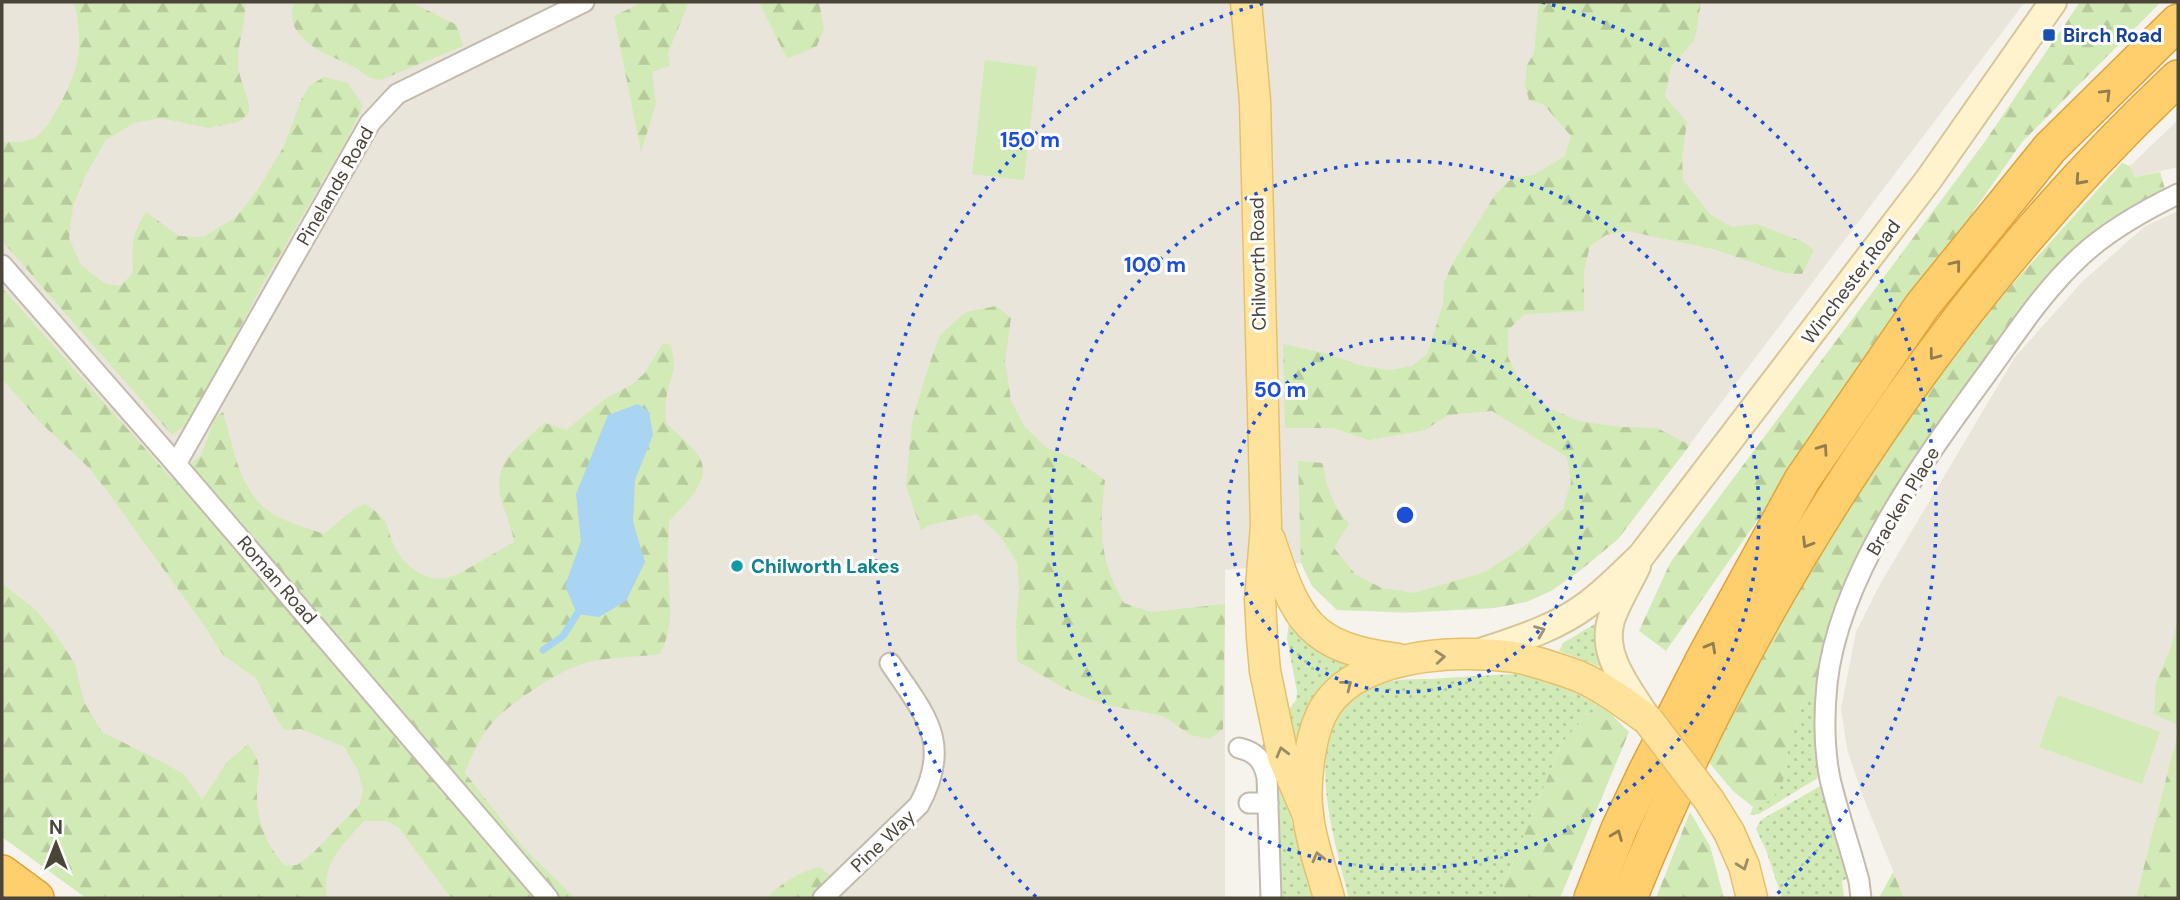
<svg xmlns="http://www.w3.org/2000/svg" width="2180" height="900" font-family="'DM Sans',sans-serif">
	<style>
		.residential { fill: #eae5da }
		.grass { fill: url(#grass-dots) }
		.forest { fill: url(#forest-firs) }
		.pitch { fill: #d2eab5 }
		.water { fill: #a9d4f2 }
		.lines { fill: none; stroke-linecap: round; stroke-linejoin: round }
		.stream { stroke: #a9d4f2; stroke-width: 7 }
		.street-casing { stroke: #c2bbae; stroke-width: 23 }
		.secondary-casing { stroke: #d6c79b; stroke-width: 30 }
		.primary-casing { stroke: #e6c16a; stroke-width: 33 }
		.highway-casing { stroke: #e0a43c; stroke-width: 38 }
		.street { stroke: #fff; stroke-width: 19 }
		.secondary { stroke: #fff3cd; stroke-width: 26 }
		.primary { stroke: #ffe39c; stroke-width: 30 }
		.highway { stroke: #ffcf6e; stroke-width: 35 }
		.primary-bridge-casing { stroke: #e6c16a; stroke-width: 33; stroke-linecap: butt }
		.primary-bridge { stroke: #ffe39c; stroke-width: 30 }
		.oneway { stroke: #937c4e }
		.oneway2 { stroke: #9c937c }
		.oneway3 { stroke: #9c8c66 }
		.ring { fill: none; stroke: #1d4ed8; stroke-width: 3.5; stroke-dasharray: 3.5 7 }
		.transit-dot { fill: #1a4fb4; stroke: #fff; stroke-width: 2.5 }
		.culture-dot { fill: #0f9aa8; stroke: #fff; stroke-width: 2.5 }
		.labels { text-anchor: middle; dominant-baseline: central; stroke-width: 6; stroke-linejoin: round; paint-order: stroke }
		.transit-label { font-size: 19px; font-weight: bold; fill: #164399; stroke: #fff; text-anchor: start }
		.street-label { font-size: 19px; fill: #4b4439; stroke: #fff }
		.culture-label { font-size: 19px; font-weight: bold; fill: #0d838f; stroke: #fff; text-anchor: start }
		.centre { fill: #1d4ed8; stroke: #fff; stroke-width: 3.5 }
		.ring-label { font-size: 21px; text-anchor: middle; font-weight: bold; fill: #1d4ed8; stroke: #fff; stroke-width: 6; stroke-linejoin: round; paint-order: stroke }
	</style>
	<defs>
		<pattern id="grass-dots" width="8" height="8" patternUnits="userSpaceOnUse" patternTransform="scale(1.75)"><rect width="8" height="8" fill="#d2eab5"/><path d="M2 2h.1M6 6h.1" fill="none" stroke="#b6ca9c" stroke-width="1.8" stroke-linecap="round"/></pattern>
		<pattern id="forest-firs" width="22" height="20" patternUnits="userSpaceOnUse" patternTransform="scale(1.75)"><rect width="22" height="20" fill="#d2eab5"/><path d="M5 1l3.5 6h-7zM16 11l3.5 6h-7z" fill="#b6ca9c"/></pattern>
	</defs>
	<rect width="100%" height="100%" fill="#f6f3ec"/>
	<!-- residential -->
	<g class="residential">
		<polygon points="2,2 2025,2 1618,539 1582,569 1551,591 1526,602 1494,608 1405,613 1337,610 1312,586 1301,563 1225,570 1225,898 201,898 2,744"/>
		<polygon points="2178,120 2178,167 2135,177 2130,166"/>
		<polygon points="2178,211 2178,731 2136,898 1904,898 1862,794 1847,749 1841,708 1856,632 1879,586 2015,357 2082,282 2144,227"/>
	</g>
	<!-- grass -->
	<g class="grass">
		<path d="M1289 619C1307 643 1319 652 1346 664L1345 668 1327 682 1295 753 1288 711 1296 700 1297 692 1287 638Z"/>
		<polygon points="1598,622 1597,651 1606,669 1559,651 1563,643"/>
		<path d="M1516 674 1552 681 1596 704 1562 743 1498 898H1349C1332 830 1288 698 1393 681 1405 679 1418 679 1431 679 1459 677 1487 675 1516 674Z"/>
		<polygon points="1816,684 1816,720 1821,776 1759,814 1750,815 1753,807 1763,805 1788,764 1787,747 1804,699"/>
		<polygon points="1265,735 1286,800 1313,898 1282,898 1278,783 1273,766 1261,752"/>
		<polygon points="1822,785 1848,878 1842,881 1844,898 1782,898 1766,850 1756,829 1761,820"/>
	</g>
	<!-- forest -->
	<g class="forest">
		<path d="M74 2H245C247 23 237 43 238 64 239 82 250 95 249 113L239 122 209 128 160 118 134 123 106 140 85 176 73 206 69 238 81 265 104 283 120 286 133 273C132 247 131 234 146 212L179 236 203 237 236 217 257 191 284 146 301 100 309 86 324 77 348 83 363 106 346 141 263 284 191 421 172 435 2 241V142C13 142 24 143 34 138 51 130 76 75 78 57 81 40 78 18 74 2Z"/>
		<path d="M294 2H411L457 25 463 46 381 80C365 79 365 72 352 66 326 53 282 40 294 2Z"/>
		<polygon points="643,2 689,2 668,53 670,66 652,72 656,104 641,152 614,16"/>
		<polygon points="759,2 819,2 824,28 817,46 787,59"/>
		<path d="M1539 2H1701L1695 39 1671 67 1665 97 1687 122 1682 157 1683 180 1711 215 1732 227 1757 224 1801 241 1814 250 1802 274 1784 273 1713 249 1627 231 1606 235 1590 246 1584 270V311L1525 314 1508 330V357L1520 382 1547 407 1579 421 1621 427 1657 428 1690 445 1618 539 1582 569 1551 591 1526 602 1494 608 1413 612 1337 610 1312 586 1301 563 1298 461 1323 463C1326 487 1333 505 1349 524L1334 548 1356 575 1382 588 1414 593 1485 572 1523 547 1563 509 1571 482 1567 457 1492 411 1448 415 1425 430 1369 440 1333 428H1285L1283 344 1324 353 1363 366 1390 370 1412 366 1427 354 1443 305 1444 282 1454 261 1495 195 1512 178 1534 175 1565 156 1571 136 1544 105 1529 100 1525 85 1527 65 1534 53Z"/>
		<polygon points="2080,2 2161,2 2022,142 1666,651 1639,631 1670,563 1984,143"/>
		<polygon points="2122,163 2130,166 2135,177 2160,172 2165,189 2107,226 1866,544 1837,604 1826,640 1816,684 1804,699 1787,747 1788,764 1782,784 1773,798 1763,805 1753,807 1733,791 1706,759 1862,480 1990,309"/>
		<path d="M3 289 172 479 201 455 215 418 223 412C235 452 240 500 282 519 296 525 311 529 324 534L354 509 365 504C395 523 383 526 397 551 407 568 427 582 447 578 460 575 499 550 514 542 512 527 505 514 501 499 492 460 519 446 545 423L566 430 605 399 631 385 645 373 663 343 670 345C680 369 669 377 666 400 665 408 666 416 666 423 676 433 689 443 698 455 715 479 684 505 669 521 669 536 667 551 668 566 669 600 676 622 660 654 635 658 609 656 585 663 562 669 510 703 494 721 481 735 471 756 465 773L524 848 575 898H451L399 828 387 821H364C343 845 321 862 327 898H86L2 837V584L34 608 55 633 75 664 84 702 102 732 159 760 185 775 202 800 227 762 248 744C266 769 256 773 257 800 258 825 268 846 284 865H297L312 854 360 804 363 790 358 770 344 747 301 729 284 730 275 716 257 679 223 655 206 628 107 491 89 468 41 423 2 379Z"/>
		<path d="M996 306 1011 318 1005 361 1011 401 1025 427 1047 448 1075 459 1105 480C1099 530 1099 558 1124 603L1151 612 1225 604 1223 729 1210 739 1190 735 1164 716 1101 704 1066 689 1017 661 1016 626 1019 588 1017 563 1001 537 977 514 930 525 921 530 906 486 912 422 928 368 940 335 966 312Z"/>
		<polygon points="2178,619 2178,725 2154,714 2156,683 2171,647"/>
		<polygon points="1596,704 1611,714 1629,732 1560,898 1498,898 1562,743"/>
		<polygon points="2178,731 2178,898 2136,898"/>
		<polygon points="1690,812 1710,846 1724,898 1656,898"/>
		<path d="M819 867 831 876 813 898H766C781 884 798 872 819 867Z"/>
		<polygon points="1893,872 1904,898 1879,898"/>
	</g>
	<!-- pitch -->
	<g class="pitch">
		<polygon points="985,60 1037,67 1024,180 972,174"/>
		<polygon points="2058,695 2160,732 2142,784 2039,747"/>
	</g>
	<!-- water -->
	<polygon class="water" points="638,404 649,412 653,435 635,480 633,522 645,562 626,601 599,617 577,614 565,586 581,541 576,494 608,415"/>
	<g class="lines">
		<!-- stream -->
		<polyline class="stream" points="543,650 563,636 577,614"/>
		<!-- street casing -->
		<g class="street-casing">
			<g id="street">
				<polyline points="2,265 176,464 548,898"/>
				<polyline points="176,464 370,123 397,94 584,2"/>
				<path d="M1239 748C1256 752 1263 760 1267 777L1271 898"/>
				<polyline points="1249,803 1268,803"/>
				<path d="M823 898 919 805C953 742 925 715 890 663"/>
				<path d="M1861 898 1859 881C1850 847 1838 813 1830 779 1824 749 1824 714 1827 684 1838 576 1925 458 1988 372 2017 332 2044 290 2081 256 2109 230 2143 211 2178 194"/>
			</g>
		</g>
		<!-- secondary casing -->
		<g class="secondary-casing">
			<g id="secondary">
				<path d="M1637 566C1629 583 1617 602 1611 620 1600 656 1630 690 1647 718"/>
				<path d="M1478 653C1516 640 1555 629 1588 604 1607 590 1624 572 1641 556L1929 179 2053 2"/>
			</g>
		</g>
		<!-- primary casing -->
		<g class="primary-casing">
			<g id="primary">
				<polyline points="1246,2 1255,101 1266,526 1260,599 1262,637 1265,671 1283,757 1308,815"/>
				<path d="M1270 540C1296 620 1309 648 1398 659"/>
				<polyline points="1729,832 1744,866 1752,898"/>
				<path d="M1329 898C1322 871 1311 843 1308 815 1304 787 1309 741 1321 715 1350 654 1455 649 1514 657 1533 660 1552 667 1570 673 1599 683 1624 703 1648 720"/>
			</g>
		</g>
		<!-- highway casing -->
		<g class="highway-casing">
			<g id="highway">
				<polyline points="2,873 36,898"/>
				<polyline points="1592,898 1619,829 1646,772 1705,657 1802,480 1922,306 2050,148 2178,22"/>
				<path d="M1629 898C1752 595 1939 303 2178 78"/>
			</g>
		</g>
		<!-- street -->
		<use href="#street" class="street"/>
		<!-- secondary -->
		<use href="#secondary" class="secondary"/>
		<!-- primary -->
		<use href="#primary" class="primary"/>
		<!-- highway -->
		<use href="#highway" class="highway"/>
		<!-- primary-bridge casing -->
		<g class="primary-bridge-casing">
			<polyline id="primary-bridge" points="1648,720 1709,800 1729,832"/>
		</g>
		<!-- primary-bridge -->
		<use href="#primary-bridge" class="primary-bridge"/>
	</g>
	<!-- one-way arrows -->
	<defs><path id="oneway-chevron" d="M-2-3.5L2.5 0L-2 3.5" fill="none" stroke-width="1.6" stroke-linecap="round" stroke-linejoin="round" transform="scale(1.75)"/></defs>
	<g class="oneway">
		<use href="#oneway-chevron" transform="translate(2106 94) rotate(-45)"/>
		<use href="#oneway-chevron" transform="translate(2080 180) rotate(132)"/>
		<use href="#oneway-chevron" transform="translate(1956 265) rotate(-51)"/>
		<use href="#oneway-chevron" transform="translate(1934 355) rotate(127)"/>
		<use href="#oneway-chevron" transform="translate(1823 449) rotate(-55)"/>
		<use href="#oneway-chevron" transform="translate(1807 543) rotate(121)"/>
		<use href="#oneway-chevron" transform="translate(1711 647) rotate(-61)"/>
		<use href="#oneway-chevron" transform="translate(1617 835) rotate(-68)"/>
	</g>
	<use class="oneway2" href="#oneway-chevron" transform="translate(1540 631) rotate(-22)"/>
	<g class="oneway3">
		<use href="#oneway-chevron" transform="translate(1440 657) rotate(-5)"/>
		<use href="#oneway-chevron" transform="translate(1347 685) rotate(-38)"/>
		<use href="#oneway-chevron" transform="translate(1282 752) rotate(-105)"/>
		<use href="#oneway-chevron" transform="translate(1318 857) rotate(-104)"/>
		<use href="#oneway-chevron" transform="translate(1743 865) rotate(70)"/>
	</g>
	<!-- distance rings -->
	<g class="ring">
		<circle cx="1405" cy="515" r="177"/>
		<circle cx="1405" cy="515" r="354"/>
		<path d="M1036 897A531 531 0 0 1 1268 2M1542 2A531 531 0 0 1 1774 897"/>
	</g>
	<!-- markers -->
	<rect class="transit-dot" x="2042" y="28" width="14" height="14" rx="3.5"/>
	<circle class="culture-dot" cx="737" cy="566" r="7"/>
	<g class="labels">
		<!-- transit labels -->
		<g class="transit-label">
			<text x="2063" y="35">Birch Road</text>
		</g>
		<!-- street labels -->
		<g class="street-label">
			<text transform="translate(335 186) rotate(-60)">Pinelands Road</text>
			<text transform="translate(1258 264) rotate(-91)">Chilworth Road</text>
			<text transform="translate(1851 282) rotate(-53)">Winchester Road</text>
			<text transform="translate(1903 501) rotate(-59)">Bracken Place</text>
			<text transform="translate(277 580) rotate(49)">Roman Road</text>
			<text transform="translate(883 841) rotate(-44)">Pine Way</text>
		</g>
		<!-- culture labels -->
		<g class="culture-label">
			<text x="751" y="566">Chilworth Lakes</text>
		</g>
	</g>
	<circle cx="1405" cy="515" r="10" class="centre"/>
	<g class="ring-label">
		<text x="1030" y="147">150 m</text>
		<text x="1155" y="272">100 m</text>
		<text x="1280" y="397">50 m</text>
	</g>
	<!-- border -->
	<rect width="2180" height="900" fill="none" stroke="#4b4439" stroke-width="7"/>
	<!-- north arrow -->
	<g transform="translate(56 844)" stroke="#ffffff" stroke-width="5" paint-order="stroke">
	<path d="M0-5L12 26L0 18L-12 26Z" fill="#4b4439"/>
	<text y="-10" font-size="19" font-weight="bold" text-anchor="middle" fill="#4b4439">N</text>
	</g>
</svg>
